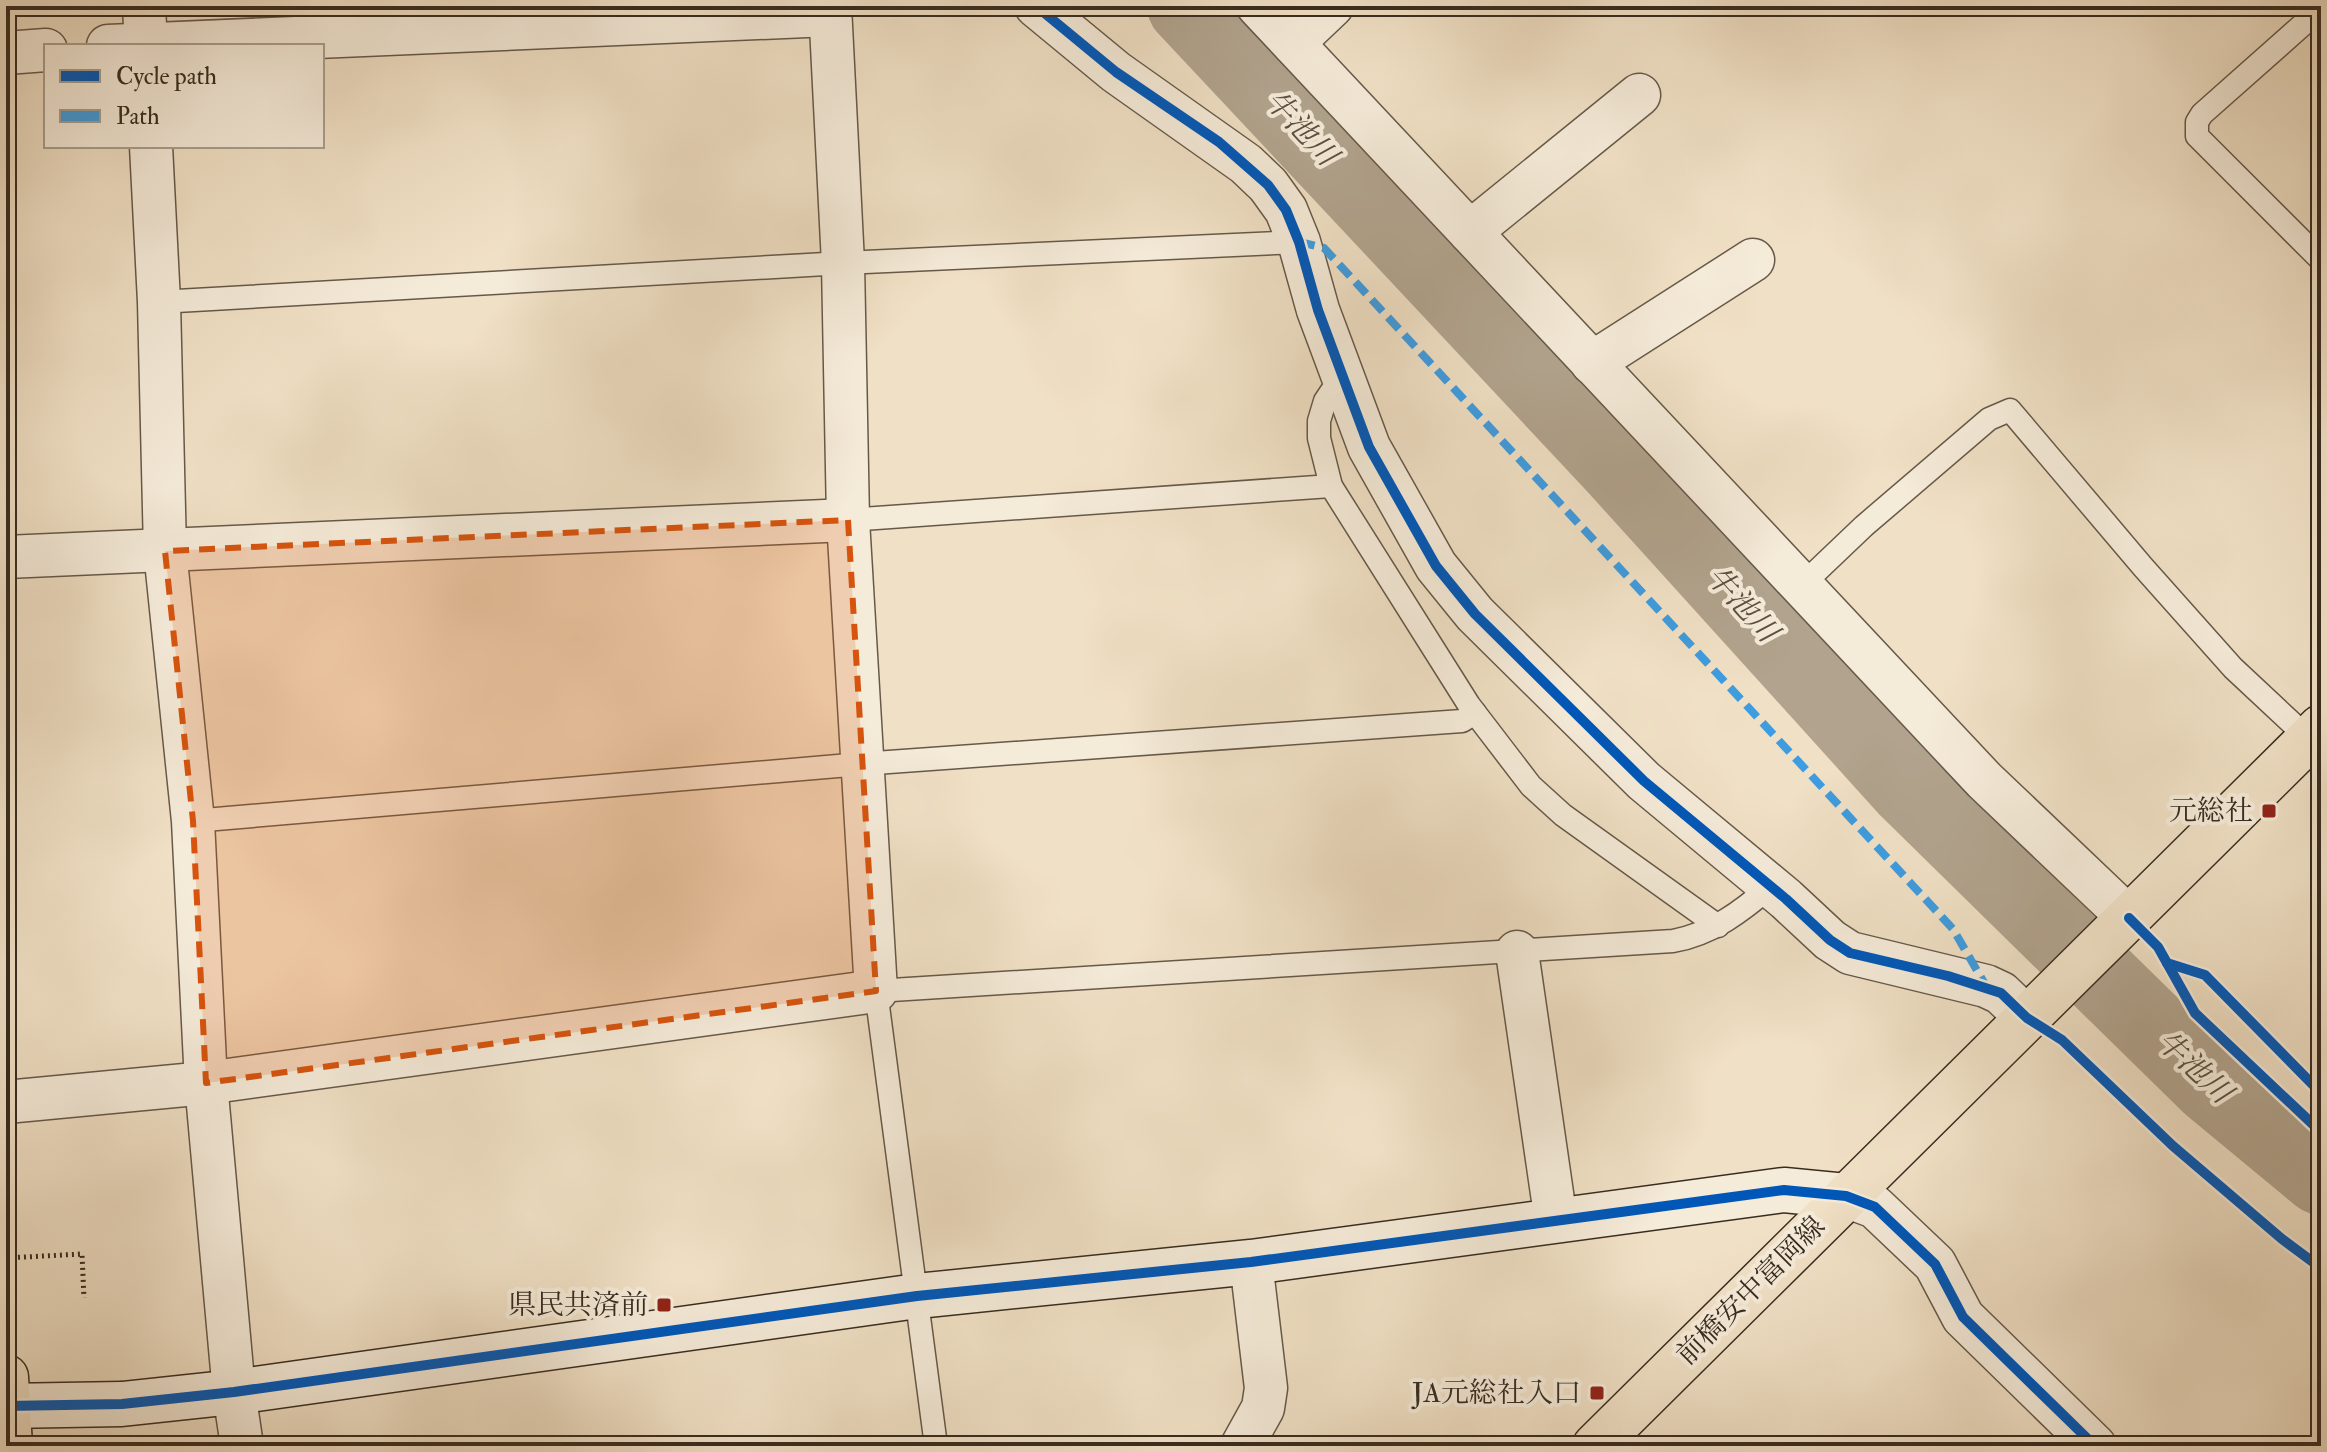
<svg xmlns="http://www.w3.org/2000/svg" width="2327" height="1452" font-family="'IM FELL Double Pica','Noto Serif JP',serif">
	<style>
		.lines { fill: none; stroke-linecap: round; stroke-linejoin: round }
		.river { stroke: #b1a38d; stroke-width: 78 }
		.lane-casing { stroke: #665949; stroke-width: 25 }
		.street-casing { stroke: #665949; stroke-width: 45 }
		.secondary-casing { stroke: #382c20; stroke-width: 47 }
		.primary-casing { stroke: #382c20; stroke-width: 47 }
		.highway-casing { stroke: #382c20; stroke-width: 47 }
		.path { stroke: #382c20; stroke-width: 5; stroke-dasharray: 2 4; stroke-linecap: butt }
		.lane { stroke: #f5ebd9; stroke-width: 22 }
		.street { stroke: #f5ebd9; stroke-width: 42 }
		.secondary { stroke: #f5ebd9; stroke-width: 44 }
		.primary { stroke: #f0e0c5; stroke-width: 44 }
		.highway { stroke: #f0e0c5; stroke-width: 44 }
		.quiet { stroke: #3e9ce0; stroke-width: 8; stroke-dasharray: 16 8; stroke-linecap: butt }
		.cycleway-casing { stroke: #f5ebd9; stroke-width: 15 }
		.cycleway { stroke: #0057b8; stroke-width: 10 }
		.marked { fill: #d6540e; fill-opacity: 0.2; stroke: #d6540e; stroke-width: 6; stroke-dasharray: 16 10; stroke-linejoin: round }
		.poi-dot { fill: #8f2418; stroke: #f5ebd9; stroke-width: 3 }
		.labels { text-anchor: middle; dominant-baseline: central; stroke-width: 8; stroke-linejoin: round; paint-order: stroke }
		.poi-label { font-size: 28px; fill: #382c20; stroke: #f5ebd9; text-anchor: end }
		.street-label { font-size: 28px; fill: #382c20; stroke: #f5ebd9 }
		.water-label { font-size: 30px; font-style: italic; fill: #5c5041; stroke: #f5ebd9 }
	</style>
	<rect width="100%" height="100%" fill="#f0e0c5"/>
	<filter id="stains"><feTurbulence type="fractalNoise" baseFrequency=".0025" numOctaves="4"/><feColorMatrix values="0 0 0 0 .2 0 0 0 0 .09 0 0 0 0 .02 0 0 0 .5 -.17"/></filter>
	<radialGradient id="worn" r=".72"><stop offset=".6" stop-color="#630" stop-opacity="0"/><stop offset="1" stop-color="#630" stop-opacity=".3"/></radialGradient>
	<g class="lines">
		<!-- river -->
		<polyline class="river" points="1186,6 1615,464 1909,789 2211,1085 2321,1176"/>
		<!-- lane casing -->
		<g class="lane-casing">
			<g id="lane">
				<polyline points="2321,13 2308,20 2202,114 2197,122 2197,136 2321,260"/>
				<polyline points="159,302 843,263 1299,242"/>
				<polyline points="1346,384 1331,392 1325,401 1319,421 1319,438 1331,486 1469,705 1531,786 1563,815 1718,926"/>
				<polyline points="848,520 1331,486"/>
				<polyline points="1801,586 1864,526 1989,419 2010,410 2143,567 2233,668 2309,739"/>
				<polyline points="193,821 861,764 1462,721 1475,713"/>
				<path d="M936 1446 876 991 1673 941C1712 934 1742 911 1771 886"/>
			</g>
		</g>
		<!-- street casing -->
		<g class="street-casing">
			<g id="street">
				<polyline points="144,6 146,46"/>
				<polyline points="1036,6 1116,72 1246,164 1268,185 1286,210 1299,242 1318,310 1369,447 1436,566 1475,614 1644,781 1786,899 1830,940 1850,953 1986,986 2001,993 2027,1018"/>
				<polyline points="1258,6 1984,780 2129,918"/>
				<polyline points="1293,43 1332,6"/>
				<polyline points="108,46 830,15"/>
				<polyline points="6,53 46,50"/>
				<polyline points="151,146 159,302 165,551 193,821 206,1083 234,1392 242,1446"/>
				<polyline points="1470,232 1639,95"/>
				<polyline points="1592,363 1753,260"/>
				<polyline points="6,557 848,520"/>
				<polyline points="1517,952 1556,1221"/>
				<polyline points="6,1102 206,1083 876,991 848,520 843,263 830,6"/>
				<polyline points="1846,1196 1875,1207 1935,1264 1963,1317 2095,1446"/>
				<polyline points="1242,1446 1263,1408 1266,1388 1251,1262"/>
			</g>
		</g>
		<!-- secondary casing -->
		<g class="secondary-casing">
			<polyline id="secondary" points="6,1406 122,1404 234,1392 917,1296 1251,1262 1784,1190 1846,1196"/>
		</g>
		<!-- primary casing -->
		<g class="primary-casing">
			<polyline id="primary" points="1595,1446 2321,727"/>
		</g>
		<!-- highway casing -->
		<g class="highway-casing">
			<polyline id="highway" points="6,1377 10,1446"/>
		</g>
		<!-- path -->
		<g class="path">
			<polyline points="2158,947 2167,963 2205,975 2321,1093"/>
			<path d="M2065 1042C2147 1121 2230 1199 2321 1268"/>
			<polyline points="6,1258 82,1254 84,1298"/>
		</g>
		<!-- lane -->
		<use href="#lane" class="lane"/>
		<!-- street -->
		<use href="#street" class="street"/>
		<!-- secondary -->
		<use href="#secondary" class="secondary"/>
		<!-- primary -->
		<use href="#primary" class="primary"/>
		<!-- highway -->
		<use href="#highway" class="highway"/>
		<!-- quiet -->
		<polyline class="quiet" points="1299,242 1324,248 1953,929 1986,986"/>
		<!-- cycleway casing -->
		<g class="cycleway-casing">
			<g id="cycleway">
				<polyline points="1036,6 1116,72 1219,142 1268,185 1286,210 1299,242 1318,310 1369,447 1436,566 1475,614 1644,781 1786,899 1830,940 1850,953 1948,976 2001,993 2027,1018 2062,1040 2173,1146 2282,1239 2321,1268"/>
				<polyline points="2129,918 2158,947 2167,963 2205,975 2321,1093"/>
				<polyline points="2167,963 2195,1013 2321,1132"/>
				<polyline points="6,1406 122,1404 234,1392 917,1296 1251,1262 1784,1190 1846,1196 1875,1207 1935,1264 1963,1317 2095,1446"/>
			</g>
		</g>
		<!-- cycleway -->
		<use href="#cycleway" class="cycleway"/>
	</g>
	<!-- marked area -->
	<path class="marked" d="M848 520 876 991 206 1083 193 821 165 551Z"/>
	<!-- markers -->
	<g class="poi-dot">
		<rect x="2261" y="803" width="16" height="16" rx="4"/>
		<rect x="656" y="1297" width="16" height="16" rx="4"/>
		<rect x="1589" y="1385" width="16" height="16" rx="4"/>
	</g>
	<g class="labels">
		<!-- poi labels -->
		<g class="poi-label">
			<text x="2253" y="811">元総社</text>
			<text x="648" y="1305">県民共済前</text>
			<text x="1581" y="1393">JA元総社入口</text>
		</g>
		<!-- street labels -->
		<g class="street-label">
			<text transform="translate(1751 1291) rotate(-45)">前橋安中富岡線</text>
		</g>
		<!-- water labels -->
		<g class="water-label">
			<text transform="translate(1301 128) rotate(47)">牛池川</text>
			<text transform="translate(1742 604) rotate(48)">牛池川</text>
			<text transform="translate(2194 1067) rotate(43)">牛池川</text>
		</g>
	</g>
	<!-- margin -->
	<rect width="2327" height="1452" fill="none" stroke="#f0e0c5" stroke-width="32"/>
	<rect x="8" y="8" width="2311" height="1436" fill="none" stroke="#382c20" stroke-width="4"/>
	<rect x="16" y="16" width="2295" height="1420" fill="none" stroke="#382c20" stroke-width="2"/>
	<!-- legend -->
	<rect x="44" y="44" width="280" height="104" fill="#f5ebd9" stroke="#a99f8f" stroke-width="2"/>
	<rect x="60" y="70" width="40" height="12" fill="#0057b8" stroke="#a99f8f" stroke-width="2"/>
	<text x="116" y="84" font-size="24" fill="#382c20">Cycle path</text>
	<rect x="60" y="110" width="40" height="12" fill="#3e9ce0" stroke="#a99f8f" stroke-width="2"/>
	<text x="116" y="124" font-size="24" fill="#382c20">Path</text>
	<rect width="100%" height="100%" filter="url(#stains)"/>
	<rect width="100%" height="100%" fill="url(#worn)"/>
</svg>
